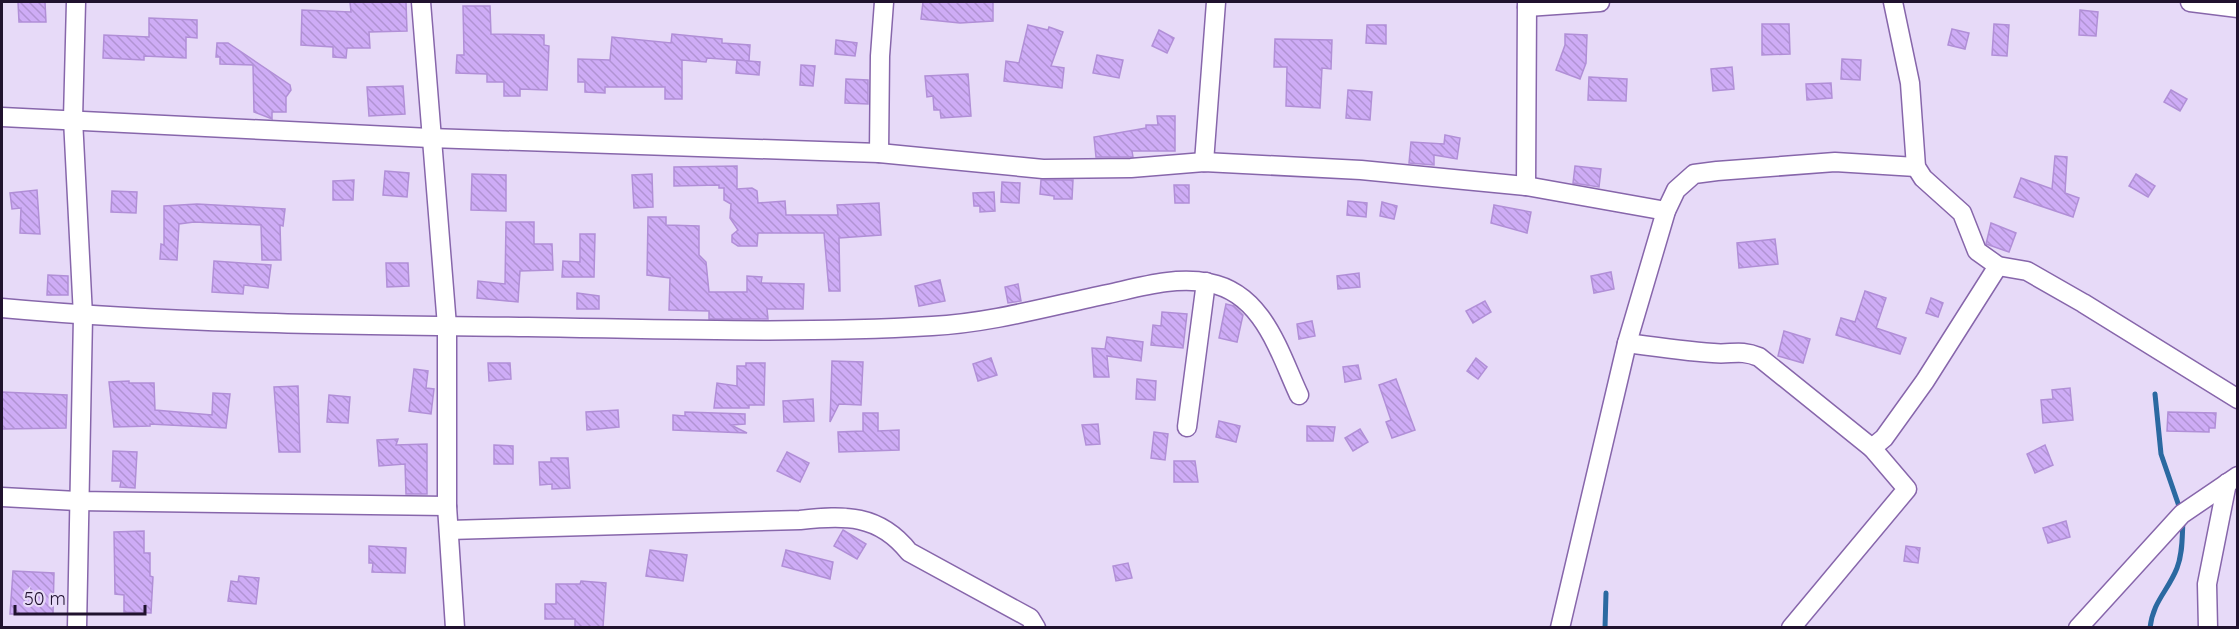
<svg xmlns="http://www.w3.org/2000/svg" width="2239" height="629" font-family="Quicksand,sans-serif">
	<style>
		.lines { fill: none; stroke-linecap: round; stroke-linejoin: round }
		.stream { stroke: #2b69a1; stroke-width: 5 }
		.building { fill: url(#building-back-hatch); stroke: #b18fd7; stroke-width: 1.5 }
		.street-casing { stroke: #8766ab; stroke-width: 21 }
		.street { stroke: #fff; stroke-width: 18 }
	</style>
	<defs>
		<pattern id="building-back-hatch" width="6" height="6" patternUnits="userSpaceOnUse" patternTransform="scale(1.5)"><rect width="6" height="6" fill="#ceacf6"/><path d="M-1 5l2 2M0 0l6 6M5-1l2 2" fill="none" stroke="#b193d3"/></pattern>
	</defs>
	<rect width="100%" height="100%" fill="#e7daf8"/>
	<g class="lines">
		<!-- stream -->
		<g class="stream">
			<polyline points="2155,394 2161,454 2181,512"/>
			<polyline points="1605,628 1606,593"/>
			<path d="M2150 628C2153 601 2168 591 2177 568 2183 553 2182 536 2183 521"/>
		</g>
	</g>
	<!-- building -->
	<g class="building">
		<polygon points="18,2 45,2 46,22 19,22"/>
		<polygon points="350,2 406,2 407,31 369,32 370,48 347,48 346,58 333,57 333,47 301,45 302,10 351,12"/>
		<polygon points="923,2 993,2 993,21 960,23 921,19"/>
		<polygon points="463,6 490,6 491,34 544,35 544,45 549,46 547,90 520,89 520,96 504,96 504,82 487,82 487,74 456,73 457,55 464,55"/>
		<polygon points="2080,10 2098,12 2096,36 2079,35"/>
		<polygon points="149,18 197,20 197,38 186,37 186,58 144,56 144,60 103,58 104,35 149,37"/>
		<polygon points="1762,24 1789,24 1790,54 1762,55"/>
		<polygon points="1994,24 2009,25 2007,56 1992,55"/>
		<polygon points="1028,25 1048,30 1049,27 1063,32 1051,66 1064,68 1062,88 1004,81 1006,61 1019,63"/>
		<polygon points="1367,25 1386,25 1386,44 1366,43"/>
		<polygon points="1952,29 1969,33 1965,49 1948,45"/>
		<polygon points="1159,30 1174,38 1167,53 1152,46"/>
		<polygon points="672,34 722,39 722,43 750,45 749,61 707,58 706,62 682,60 682,99 665,99 665,87 605,87 605,93 585,92 585,82 578,82 578,59 610,60 612,37 671,43"/>
		<polygon points="1565,34 1587,35 1586,63 1580,79 1556,70 1565,45"/>
		<polygon points="1275,39 1332,40 1331,69 1322,68 1320,108 1286,106 1287,67 1274,67"/>
		<polygon points="836,40 857,43 855,56 835,54"/>
		<polygon points="217,43 228,43 290,85 291,90 286,97 286,112 272,112 272,119 254,112 253,65 220,64 220,57 216,57"/>
		<polygon points="1097,55 1123,60 1119,78 1093,73"/>
		<polygon points="1842,59 1861,60 1860,80 1841,79"/>
		<polygon points="737,60 760,62 759,75 736,73"/>
		<polygon points="801,65 815,66 813,86 800,85"/>
		<polygon points="1732,67 1734,89 1713,91 1711,69"/>
		<polygon points="968,74 971,116 941,118 940,110 934,110 933,96 927,97 925,76"/>
		<polygon points="1589,77 1627,79 1626,101 1588,100"/>
		<polygon points="846,79 868,80 868,104 845,103"/>
		<polygon points="1831,83 1832,98 1807,100 1806,84"/>
		<polygon points="403,86 405,114 369,116 367,87"/>
		<polygon points="1348,90 1372,92 1370,120 1346,118"/>
		<polygon points="2171,90 2187,99 2180,111 2164,102"/>
		<polygon points="1157,116 1175,116 1175,151 1132,151 1133,157 1096,157 1094,137 1146,128 1146,125 1158,125"/>
		<polygon points="1445,135 1460,138 1457,159 1434,155 1434,165 1409,163 1411,142 1444,144"/>
		<polygon points="2055,156 2067,157 2065,193 2079,198 2073,217 2014,197 2021,178 2052,189"/>
		<polygon points="737,166 737,189 752,188 757,191 758,203 785,201 786,215 838,215 837,205 879,203 881,235 839,238 840,291 829,291 824,233 758,233 757,246 738,246 732,242 732,235 738,230 730,218 731,204 724,200 724,188 719,188 719,185 674,186 674,167"/>
		<polygon points="1575,166 1601,169 1599,187 1573,183"/>
		<polygon points="385,171 409,173 407,197 383,195"/>
		<polygon points="472,174 506,175 506,211 471,210"/>
		<polygon points="652,174 653,207 634,208 632,175"/>
		<polygon points="2136,174 2155,186 2148,197 2129,186"/>
		<polygon points="354,180 353,200 333,200 333,181"/>
		<polygon points="1041,180 1073,180 1072,199 1054,199 1054,196 1040,194"/>
		<polygon points="1002,182 1020,183 1019,203 1001,202"/>
		<polygon points="1174,185 1189,185 1189,203 1175,203"/>
		<polygon points="37,190 40,234 20,233 21,208 12,209 10,193"/>
		<polygon points="112,191 137,192 136,213 111,212"/>
		<polygon points="994,192 995,211 980,212 980,206 974,206 973,193"/>
		<polygon points="1348,201 1367,203 1366,217 1347,215"/>
		<polygon points="1382,202 1397,206 1394,219 1380,216"/>
		<polygon points="197,204 285,209 283,226 280,225 281,260 262,260 261,225 194,222 179,224 177,260 160,259 161,244 164,245 164,206"/>
		<polygon points="1494,205 1531,212 1527,233 1491,223"/>
		<polygon points="648,217 666,217 666,225 699,226 699,255 706,262 709,292 747,292 747,276 762,277 761,283 804,284 803,309 767,309 768,319 709,319 709,311 669,310 670,278 647,275"/>
		<polygon points="506,222 534,222 534,244 552,244 553,270 520,271 518,302 477,298 478,281 505,284"/>
		<polygon points="1991,223 2016,233 2009,252 1986,244"/>
		<polygon points="580,234 595,234 594,277 562,277 563,261 580,262"/>
		<polygon points="1775,239 1778,264 1739,268 1737,243"/>
		<polygon points="214,261 271,265 268,288 244,285 243,294 212,292"/>
		<polygon points="386,263 408,263 409,286 387,287"/>
		<polygon points="1611,272 1614,289 1594,293 1591,276"/>
		<polygon points="1359,273 1360,287 1338,289 1337,276"/>
		<polygon points="48,275 68,276 68,295 47,295"/>
		<polygon points="940,280 945,301 919,306 915,286"/>
		<polygon points="1018,284 1021,301 1008,303 1005,287"/>
		<polygon points="1865,291 1886,298 1876,328 1906,338 1900,354 1836,335 1841,318 1855,322"/>
		<polygon points="577,293 599,296 599,309 577,309"/>
		<polygon points="1931,298 1943,303 1938,317 1926,313"/>
		<polygon points="1485,301 1491,312 1473,323 1466,311"/>
		<polygon points="1226,304 1234,306 1243,315 1237,342 1219,338"/>
		<polygon points="1162,312 1187,314 1183,348 1151,345 1153,325 1161,326"/>
		<polygon points="1312,321 1315,336 1299,339 1297,324"/>
		<polygon points="1784,331 1810,339 1803,363 1778,356"/>
		<polygon points="1107,337 1143,342 1141,361 1107,356 1109,377 1094,377 1092,348 1105,349"/>
		<polygon points="991,358 997,375 978,381 973,364"/>
		<polygon points="1476,358 1487,367 1478,379 1467,371"/>
		<polygon points="832,361 863,362 861,405 839,404 830,422"/>
		<polygon points="488,363 510,363 511,379 489,381"/>
		<polygon points="746,363 765,363 764,405 749,405 749,408 714,408 717,383 737,386 737,366 746,366"/>
		<polygon points="1358,365 1361,379 1345,382 1343,367"/>
		<polygon points="414,369 428,371 426,388 434,389 431,414 409,411"/>
		<polygon points="1137,379 1156,381 1155,400 1136,399"/>
		<polygon points="1396,379 1415,430 1392,438 1386,422 1391,420 1379,385"/>
		<polygon points="129,381 129,383 154,383 155,410 212,415 213,393 230,394 226,428 150,424 150,426 114,427 109,382"/>
		<polygon points="298,386 300,452 279,452 274,387"/>
		<polygon points="2070,388 2073,420 2043,423 2041,400 2053,399 2052,390"/>
		<polygon points="2,392 67,395 66,428 2,429"/>
		<polygon points="329,395 350,397 348,423 327,422"/>
		<polygon points="813,399 814,421 784,422 783,401"/>
		<polygon points="618,410 619,427 587,430 586,412"/>
		<polygon points="685,412 745,414 745,424 731,425 747,433 673,430 673,415 685,416"/>
		<polygon points="2168,412 2216,413 2215,428 2209,428 2209,432 2167,431"/>
		<polygon points="863,413 878,413 878,431 899,430 899,450 839,452 838,432 863,431"/>
		<polygon points="1219,421 1240,426 1236,442 1216,437"/>
		<polygon points="1098,424 1100,444 1086,445 1082,425"/>
		<polygon points="1307,426 1335,427 1333,441 1307,441"/>
		<polygon points="1360,429 1368,442 1353,451 1345,438"/>
		<polygon points="1154,432 1168,434 1165,460 1151,458"/>
		<polygon points="398,439 396,445 427,444 427,494 406,494 405,464 379,466 377,440"/>
		<polygon points="494,445 513,446 513,464 494,464"/>
		<polygon points="2045,445 2053,465 2035,473 2027,454"/>
		<polygon points="113,451 137,452 135,488 120,487 121,481 112,481"/>
		<polygon points="787,452 809,463 800,482 777,471"/>
		<polygon points="551,458 568,458 570,488 552,489 552,484 540,485 539,462 551,462"/>
		<polygon points="1174,461 1195,461 1198,482 1174,482"/>
		<polygon points="2066,521 2070,537 2048,543 2043,528"/>
		<polygon points="843,530 866,544 857,559 834,546"/>
		<polygon points="144,531 144,553 150,553 150,576 153,577 151,613 124,612 124,595 115,594 114,532"/>
		<polygon points="369,546 406,548 405,573 372,572 373,563 369,563"/>
		<polygon points="1906,546 1920,548 1918,563 1904,561"/>
		<polygon points="650,550 687,555 683,581 646,576"/>
		<polygon points="786,550 833,562 830,579 782,566"/>
		<polygon points="1128,563 1132,578 1116,581 1113,566"/>
		<polygon points="13,571 54,573 53,614 10,614"/>
		<polygon points="239,576 259,578 256,604 228,601 231,581 238,582"/>
		<polygon points="581,581 606,583 603,627 575,627 575,619 545,619 545,604 556,604 556,584 580,584"/>
	</g>
	<g class="lines">
		<!-- street casing -->
		<g class="street-casing">
			<g id="street">
				<polyline points="76,2 73,119 83,316 77,628"/>
				<polyline points="421,2 447,326 447,506 455,628"/>
				<polyline points="1893,2 1910,83 1916,167 1923,178 1962,213 1977,251 1998,266 2027,271 2083,303 2238,399"/>
				<polyline points="2190,2 2238,8"/>
				<polyline points="1527,7 1600,2"/>
				<polyline points="2,117 430,138 879,153 1043,169 1131,168 1204,162 1361,170 1526,186 1666,211"/>
				<polyline points="879,153 880,56 884,2"/>
				<polyline points="1204,162 1216,2"/>
				<polyline points="1526,186 1527,2"/>
				<path d="M2 308C176 324 353 325 528 327 663 329 798 334 932 326 991 323 1050 306 1108 294 1140 287 1176 276 1209 283 1263 293 1279 352 1299 395"/>
				<path d="M1627 343C1656 347 1684 351 1713 353 1731 355 1740 349 1759 357L1872 448 1884 438 1925 381 1998 266"/>
				<polyline points="1187,427 1206,282"/>
				<polyline points="2,497 77,501 447,506"/>
				<path d="M449 530 800 520C844 515 879 514 909 552L1030 618 1036 628"/>
				<polyline points="1560,628 1627,343 1666,211 1676,190 1694,174 1717,171 1835,162 1916,167"/>
				<polyline points="1791,628 1907,489 1872,448"/>
				<polyline points="2078,628 2182,514 2238,476"/>
				<polyline points="2208,628 2207,584 2227,483"/>
			</g>
		</g>
		<!-- street -->
		<use href="#street" class="street"/>
	</g>
	<!-- border -->
	<rect width="2239" height="629" fill="none" stroke="#20122e" stroke-width="6"/>
	<!-- scale -->
	<path d="M15 605v9h130v-9" fill="none" stroke="#20122e" stroke-width="3"/>
	<text x="24" y="605" font-size="18" fill="#20122e" stroke="#e7daf8" stroke-width="4.5" paint-order="stroke">50 m</text>
</svg>
